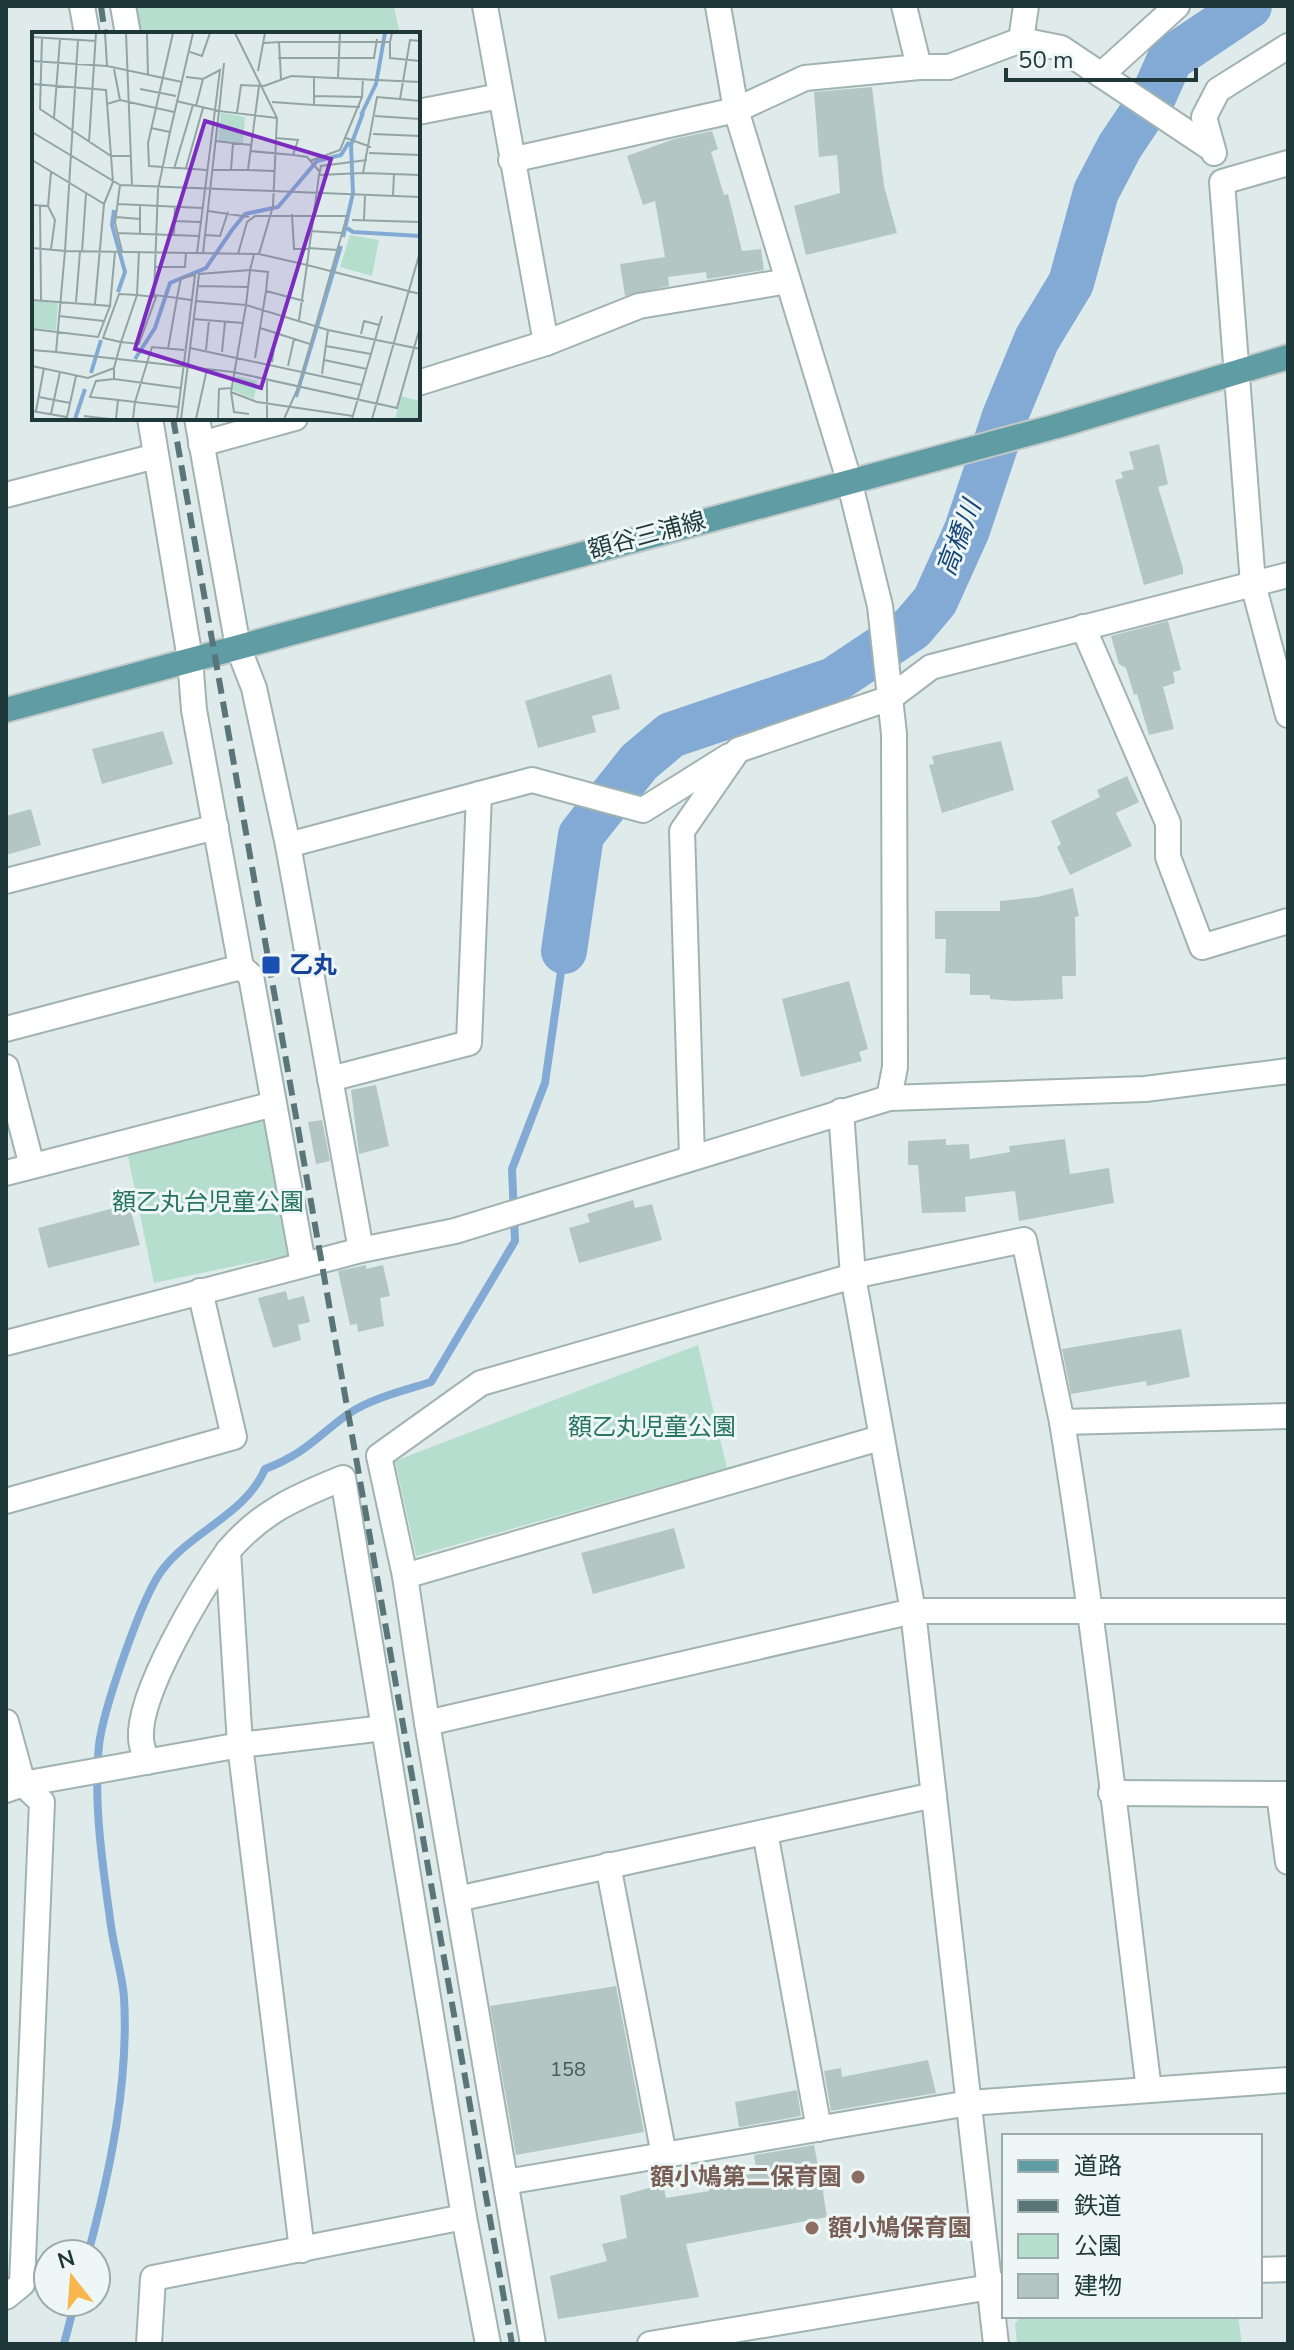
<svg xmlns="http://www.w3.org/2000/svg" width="1294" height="2350" font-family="'Nunito Sans','Noto Sans JP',sans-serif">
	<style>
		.green { fill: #b6decf }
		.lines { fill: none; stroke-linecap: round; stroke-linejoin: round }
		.stream { stroke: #82aad4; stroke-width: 8 }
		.river { stroke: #82aad4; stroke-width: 46 }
		.building { fill: #b4c6c4 }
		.minor-casing { stroke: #a1b2b2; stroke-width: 28 }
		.major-casing { stroke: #c0c8c8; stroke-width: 28 }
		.minor { stroke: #fff; stroke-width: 24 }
		.major { stroke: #609ca3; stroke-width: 24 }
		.rail { stroke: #597577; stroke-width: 6; stroke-dasharray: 16 8; stroke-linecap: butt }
		.transit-dot { fill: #1a4fb4; stroke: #eff7f6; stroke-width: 3 }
		.education-dot { fill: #8d6e63; stroke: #eff7f6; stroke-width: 3 }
		.labels { text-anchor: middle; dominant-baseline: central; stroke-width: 6; stroke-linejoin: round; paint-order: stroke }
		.number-label { font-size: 20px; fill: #445c5d }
		.street-label { font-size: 24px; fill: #1f393b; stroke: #eff7f6 }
		.transit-label { font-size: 24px; font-weight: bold; fill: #164399; stroke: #eff7f6; text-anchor: start }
		.park-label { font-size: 24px; fill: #277461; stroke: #eff7f6 }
		.education-label { font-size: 24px; font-weight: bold; fill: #785e54; stroke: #eff7f6; text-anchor: end }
		.water-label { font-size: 26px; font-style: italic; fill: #16457a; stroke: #eff7f6 }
		.inset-river { fill: none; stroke: #82aad4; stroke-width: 4 }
		.inset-road { fill: none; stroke: #92a4a4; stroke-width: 2 }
		.view { fill: #7b2cbf; fill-opacity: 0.15; stroke: #7b2cbf; stroke-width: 4 }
		.inset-edge { fill: none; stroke: #1f393b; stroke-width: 4 }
	</style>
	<rect width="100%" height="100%" fill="#deebea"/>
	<!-- green -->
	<g class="green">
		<polygon points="136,6 394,6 400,34 141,34"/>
		<polygon points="269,1119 292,1254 154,1283 127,1151"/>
		<polygon points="698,1345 727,1468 416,1556 395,1461"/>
		<polygon points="1021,2316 1238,2316 1242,2344 1017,2344 1015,2324"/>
	</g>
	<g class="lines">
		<!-- stream -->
		<g class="stream">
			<path d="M88 2254C110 2171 129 2083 124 1997 122 1973 114 1949 111 1926 103 1868 93 1803 99 1745 103 1711 142 1595 163 1569 192 1531 246 1514 265 1469 306 1453 315 1438 348 1414 372 1398 403 1391 431 1382L515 1241 512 1169 545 1083 564 951"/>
			<polyline points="64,2344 75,2302"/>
		</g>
		<!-- river -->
		<polyline class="river" points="564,951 581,835 639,762 671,735 834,680 912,628 935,601 967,530 1005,416 1037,339 1071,283 1096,192 1120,146 1153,97 1170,59 1249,6"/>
	</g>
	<!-- building -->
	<g class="building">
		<polygon points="872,87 884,186 897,233 806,255 794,206 840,193 837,155 819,157 814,92"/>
		<polygon points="712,131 718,149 711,152 724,195 728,194 742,251 761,249 764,270 707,279 706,272 668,277 669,286 625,296 620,264 665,257 655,201 643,205 627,156 674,139"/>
		<polygon points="1159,444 1168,484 1158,487 1183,568 1183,574 1144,585 1115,480 1123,478 1121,472 1134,469 1129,452"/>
		<polygon points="1168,621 1181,670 1173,672 1175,683 1163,687 1174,729 1149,735 1137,694 1134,695 1126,668 1119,664 1111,636"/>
		<polygon points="611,674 620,709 592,716 596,732 538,748 525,701"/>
		<polygon points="163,731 173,764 102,784 92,749"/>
		<polygon points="1001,741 1014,790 942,813 929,765 934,764 932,756"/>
		<polygon points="1127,776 1139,802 1116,813 1132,846 1070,875 1057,847 1061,844 1051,821 1100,797 1097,790"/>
		<polygon points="31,809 41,845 6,855 6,816"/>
		<polygon points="1073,888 1079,916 1075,917 1076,976 1062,976 1063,999 1014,1001 990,999 990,995 970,995 970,974 945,973 946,939 935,939 935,911 1000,911 1000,901 1037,897"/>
		<polygon points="849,981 868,1049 859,1052 862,1061 801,1077 782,999"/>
		<polygon points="376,1085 389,1146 359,1154 351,1090"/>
		<polygon points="322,1120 330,1161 316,1164 308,1122"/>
		<polygon points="946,1139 946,1145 969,1144 970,1159 1010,1152 1009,1146 1065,1139 1070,1174 1109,1168 1114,1203 1019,1221 1015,1191 965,1197 966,1212 922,1213 918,1165 908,1165 908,1141"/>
		<polygon points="633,1200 635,1208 652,1204 662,1240 579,1263 569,1228 590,1222 587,1214"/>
		<polygon points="129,1204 140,1245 48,1268 38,1228"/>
		<polygon points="366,1265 366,1269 383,1265 390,1296 380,1298 384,1326 358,1332 357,1324 350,1325 338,1271"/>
		<polygon points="286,1291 288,1300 304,1296 310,1322 298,1325 301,1340 273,1348 258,1298"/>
		<polygon points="1181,1329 1190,1377 1147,1386 1146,1381 1071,1394 1062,1349"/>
		<polygon points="674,1528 685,1568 593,1594 581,1553"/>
		<polygon points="616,1986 644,2132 516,2155 490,2006"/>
		<polygon points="928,2060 936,2093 831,2111 824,2071 841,2068 842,2077"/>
		<polygon points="797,2090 801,2116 739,2127 735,2102"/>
		<polygon points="814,2145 820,2176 827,2181 823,2192 827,2217 686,2244 699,2297 558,2319 550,2276 607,2261 602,2244 627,2238 620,2196 663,2184 666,2198 709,2191 708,2182 757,2173 754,2155"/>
	</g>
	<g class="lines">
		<!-- minor casing -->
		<g class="minor-casing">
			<g id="minor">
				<polyline points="82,6 87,34"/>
				<polyline points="123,6 128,34"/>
				<polyline points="485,6 546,343 639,306 788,281"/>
				<polyline points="718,6 736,110 849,480 880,606 894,734 895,1067 889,1098"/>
				<polyline points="1021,40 1026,6"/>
				<polyline points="919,67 949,67 1021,40 1061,48 1212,149"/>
				<polyline points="1101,75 1177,6"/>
				<polyline points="418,112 500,96"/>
				<polyline points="1214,153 1204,117 1218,90 1288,46"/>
				<polyline points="511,160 736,110 805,78 919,67 904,6"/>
				<polyline points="1288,163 1222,182 1253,584 1288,715"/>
				<polyline points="418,383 546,343"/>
				<polyline points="150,418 190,659 194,710 241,967 251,976 303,1264"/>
				<polyline points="197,418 238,647 254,688 288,845 361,1250"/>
				<polyline points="201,444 295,418"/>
				<polyline points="6,495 156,456"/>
				<polyline points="1083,627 1168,823 1168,857 1202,947 1288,921"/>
				<polyline points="288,845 532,780 643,810 729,756"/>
				<polyline points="6,881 216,827"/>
				<polyline points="6,1029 241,967"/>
				<polyline points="6,1067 32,1166"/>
				<polyline points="330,1079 469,1043 479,794"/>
				<polyline points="841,1111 853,1276 481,1383 379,1456 405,1576 427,1723 913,1611 853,1276 1024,1240 1062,1422 1288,1416"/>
				<polyline points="692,1157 682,831 738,750 890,698 931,667 1288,575"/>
				<polyline points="6,1173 274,1104"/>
				<polyline points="6,1343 361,1250 455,1231 889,1098 1145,1089 1288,1071"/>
				<path d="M1062 1422C1098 1644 1121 1867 1149 2090"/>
				<polyline points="6,1501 234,1437 200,1291"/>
				<polyline points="405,1576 880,1438"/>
				<path d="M6 1722 23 1784 240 1745 228 1551C261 1512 296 1497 343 1478L464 2217 488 2344"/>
				<polyline points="427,1723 533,2344"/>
				<path d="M147 1762C145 1755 141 1746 141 1738 138 1693 201 1589 228 1551"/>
				<polyline points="6,1790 23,1784 42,1802 22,2284 6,2297"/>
				<polyline points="1111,1793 1288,1794"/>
				<polyline points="1279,1794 1288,1862"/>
				<polyline points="765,1832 819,2129"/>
				<polyline points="608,1865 664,2155"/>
				<polyline points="457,1899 934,1795"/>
				<polyline points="506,2182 969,2103 1288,2080"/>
				<polyline points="302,2250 240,1745 384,1728"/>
				<polyline points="1260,2270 1288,2269"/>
				<polyline points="149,2344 153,2278 464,2217"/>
				<polyline points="650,2344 1002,2285"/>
				<polyline points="996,2344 913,1611 1288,1611"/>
			</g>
		</g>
		<!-- major casing -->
		<g class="major-casing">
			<polyline id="major" points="6,710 1057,426 1288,357"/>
		</g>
		<!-- minor -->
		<use href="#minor" class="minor"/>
		<!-- major -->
		<use href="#major" class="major"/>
		<!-- rail -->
		<g class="rail">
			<polyline points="101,6 105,34"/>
			<polyline points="173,418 512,2344"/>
		</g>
	</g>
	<!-- markers -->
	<rect class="transit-dot" x="261" y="955" width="20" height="20" rx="4"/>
	<g class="education-dot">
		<circle cx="858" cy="2177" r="8"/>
		<circle cx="812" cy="2228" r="8"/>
	</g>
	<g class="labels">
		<!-- number labels -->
		<g class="number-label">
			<text x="568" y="2069">158</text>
		</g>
		<!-- street labels -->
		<g class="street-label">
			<text transform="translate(647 535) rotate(-15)">額谷三浦線</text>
		</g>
		<!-- transit labels -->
		<g class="transit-label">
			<text x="289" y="965">乙丸</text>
		</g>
		<!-- park labels -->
		<g class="park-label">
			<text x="208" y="1202">額乙丸台児童公園</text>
			<text x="652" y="1427">額乙丸児童公園</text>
		</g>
		<!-- education labels -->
		<g class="education-label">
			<text x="842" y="2177">額小鳩第二保育園</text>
			<text x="828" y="2228" text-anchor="start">額小鳩保育園</text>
		</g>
		<!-- water labels -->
		<g class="water-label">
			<text transform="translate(959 538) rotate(-69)">高橋川</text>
		</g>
	</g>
	<!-- overview -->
	<g transform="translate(32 32)">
		<rect width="388" height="388" fill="#deebea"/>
		<path d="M189 81 213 85 211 111 186 108ZM318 203 347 208 340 244 308 235ZM0 269 26 271 24 298 0 296ZM205 344 225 349 222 367 200 358ZM369 364 388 369V387H363Z" fill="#b6decf"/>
		<path class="inset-river" d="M329 83 344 52 353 1M82 178 80 193 93 240 86 260M315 196 321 200 388 204M200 198 213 182 246 175 285 129 309 123 317 110M311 205 321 161 319 113 331 81M103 327 123 296 138 251 174 236 200 198M59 341 69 308M264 365 309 214M43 387 53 357"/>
		<path class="inset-road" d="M73 1 75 34 150 50M94 1 100 154M115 1 116 44M141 1 116 111 117 134 175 138M203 1 245 86 241 174 227 222M0 5 64 9M10 5 8 77 79 124H100M46 8 33 219 227 222 275 233 287 143 331 141 345 65 368 67M388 9 378 8 368 67 388 69M247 10H358L360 1M358 10V26L388 29M232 11 247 10 249 47M158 20 170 24 178 1M246 26H342L345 7M0 29 75 34M82 37 88 68M226 39 233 1M154 45 171 47 188 38 165 221M282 45V64L330 65 331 46M306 45 308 1M0 52 74 58 81 150 72 172M227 54 216 138 242 139M108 57 144 64M144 69 187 79 192 31M240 70 282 73V64M75 72 88 68 142 80M282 73 328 75M164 74 171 47M205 81 209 53 232 54 259 44 388 50M343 84 388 87M22 86 28 7M119 96 138 100 161 1M0 100 88 153 388 165M138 100 126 157 122 263 145 266 149 246 163 243 145 387M341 102 388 104M314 106 339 115M183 109 219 113M57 110 64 1M218 119 261 123 266 108 244 106M337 121 388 123M261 123 275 125 287 139M0 128 72 172 63 272M278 129 308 118 330 65M154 136 171 76M142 137 161 73M180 138H216M199 138 201 111M331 141 362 142M287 143 289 134 335 128M88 153 83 191 90 219M361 164 362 142 388 143M86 172 170 176M0 173 16 174 19 140M8 173 9 268M16 174 23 188 19 217M176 179 217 185M260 182 262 217H276M84 185 108 187M320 188 388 190M332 188 333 163M142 189 168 190M277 199 310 201M85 201 167 204M108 202V173M142 203 143 174M173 203 188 204 196 180M0 216 33 219 24 320 201 340 365 376 388 295M276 216 306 218M50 220 54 162M171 221 187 79 245 86M206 222 215 190 223 184H315L266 356 252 387M222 222 218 238 167 242 164 269 214 273 218 238 236 240 234 259 272 269M123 235H153L154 220M166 254 216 255M0 268 78 274 66 305 0 297M44 270 48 220M78 274 83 220M27 284 72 289M161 287 211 291M267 288 275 233 388 262M228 296 278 312M329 302 332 289 347 293M294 314 339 322M158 316 330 353M136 317 145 266 159 268M0 318 24 320M174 318 177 288M190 320 193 290M223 326 234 259M292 328 335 337M240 330 244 301M0 334 56 346 82 336V347L64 349 58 365 86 368 84 387M256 334 262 307M82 336 89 310 107 312 124 265 105 263 89 310 71 306 87 262 105 263 107 219M290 342 296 298M82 347 148 356M235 349V387M199 360 202 380 217 382M7 365 38 371M86 368 103 370 120 315 152 318M0 379 35 385 44 344M4 379 12 336M19 382 28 340M52 384 77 387M321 384 225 370 199 360 214 273 296 298 388 317M101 387 103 370 146 375M149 387 164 269M164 387 175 337M186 387 187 357 199 356M320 387 350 284M340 387 388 220"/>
		<path class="view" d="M173 89 299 127 229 356 103 317Z"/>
		<rect width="388" height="388" class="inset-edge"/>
	</g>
	<!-- border -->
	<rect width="1294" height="2350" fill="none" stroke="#1f393b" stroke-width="16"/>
	<!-- legend -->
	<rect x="1002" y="2134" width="260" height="184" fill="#eff7f6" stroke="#9cabab" stroke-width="2"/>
	<rect x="1018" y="2160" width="40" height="12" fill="#609ca3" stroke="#9cabab" stroke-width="2"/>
	<text x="1074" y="2174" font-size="24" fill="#1f393b">道路</text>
	<rect x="1018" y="2200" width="40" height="12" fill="#597577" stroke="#9cabab" stroke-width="2"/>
	<text x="1074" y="2214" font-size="24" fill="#1f393b">鉄道</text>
	<rect x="1018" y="2234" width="40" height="24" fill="#b6decf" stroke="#9cabab" stroke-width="2"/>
	<text x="1074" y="2254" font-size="24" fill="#1f393b">公園</text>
	<rect x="1018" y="2274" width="40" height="24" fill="#b4c6c4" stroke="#9cabab" stroke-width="2"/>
	<text x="1074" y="2294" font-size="24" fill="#1f393b">建物</text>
	<!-- north arrow -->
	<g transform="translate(72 2278) rotate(343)"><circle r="38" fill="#eff7f6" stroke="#9cabab" stroke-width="2"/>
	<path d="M0-6L14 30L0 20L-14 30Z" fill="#f9b64e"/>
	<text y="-12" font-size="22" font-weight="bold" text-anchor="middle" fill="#1f393b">N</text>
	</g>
	<!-- scale -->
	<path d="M1006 68v12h190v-12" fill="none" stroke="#1f393b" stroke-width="4"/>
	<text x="1018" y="68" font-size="24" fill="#1f393b" stroke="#eff7f6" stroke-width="6" paint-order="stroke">50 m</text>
</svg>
